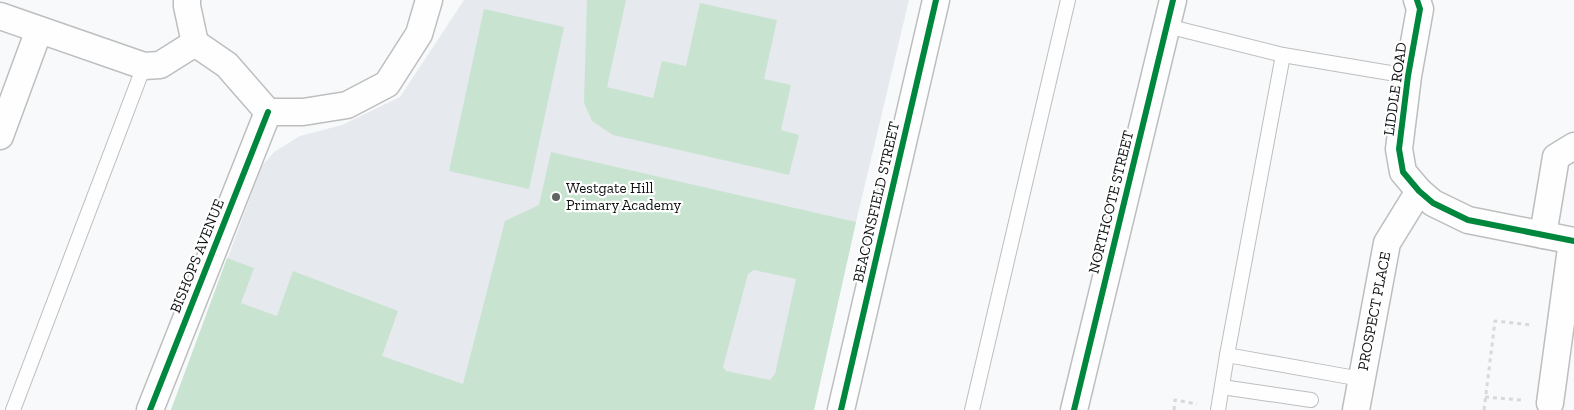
<svg xmlns="http://www.w3.org/2000/svg" width="1574" height="410" font-family="'Zilla Slab',serif">
	<style>
		.built { fill: #e6e9ee }
		.green { fill: #c8e4d0; fill-rule: evenodd }
		.lines { fill: none; stroke-linecap: round; stroke-linejoin: round }
		.service-casing { stroke: #bdbebf; stroke-width: 16 }
		.minor-casing { stroke: #bdbebf; stroke-width: 29 }
		.path { stroke: #d9d9da; stroke-width: 3; stroke-dasharray: 4 4; stroke-linecap: butt }
		.service { stroke: #fefefe; stroke-width: 14 }
		.minor { stroke: #fefefe; stroke-width: 26 }
		.cycleway-casing { stroke: #fff; stroke-width: 9 }
		.cycleway { stroke: #00873e; stroke-width: 6 }
		.poi-dot { fill: #616262; stroke: #fff; stroke-width: 2 }
		.labels { text-anchor: middle; dominant-baseline: central; stroke-width: 4.5; stroke-linejoin: round; paint-order: stroke }
		.street-label { font-size: 15px; fill: #0f1010; stroke: #fff }
		.poi-label { font-size: 15px; fill: #0f1010; stroke: #fff; text-anchor: start }
	</style>
	<rect width="100%" height="100%" fill="#f8f9fa"/>
	<!-- built -->
	<polygon class="built" points="464,0 909,0 856,222 814,410 171,410 262,166 274,152 300,136 342,125 400,97"/>
	<!-- green -->
	<g class="green">
		<polygon points="587,0 626,0 607,87 653,98 662,61 686,66 700,3 777,20 764,79 791,85 781,130 799,135 789,175 613,135 592,121 584,103"/>
		<polygon points="484,9 564,27 529,189 449,171"/>
		<path d="M551 152 856 222 814 410H171L227 258 254 268 241 303 277 316 293 271 398 311 382 356 463 384 505 221 539 205ZM754 270 796 279 775 374 770 380 726 371 723 367 748 274Z"/>
	</g>
	<g class="lines">
		<!-- service casing -->
		<g class="service-casing">
			<g id="service">
				<polyline points="1167,26 1283,55 1408,76"/>
				<polyline points="1283,55 1227,355 1361,379"/>
				<polyline points="1222,387 1311,400"/>
				<polyline points="13,410 144,66"/>
				<polyline points="972,410 1068,0"/>
				<polyline points="1218,410 1227,355"/>
			</g>
		</g>
		<!-- minor casing -->
		<g class="minor-casing">
			<g id="minor">
				<polyline points="187,0 187,6 195,43 227,65 268,112"/>
				<polyline points="1417,0 1420,9 1408,76 1399,149 1403,172 1419,191 1433,203 1468,220 1574,241"/>
				<polyline points="0,16 144,66 160,65 195,43"/>
				<polyline points="268,112 303,112 347,105 387,84 419,34 429,0"/>
				<polyline points="0,136 39,30"/>
				<polyline points="1543,235 1556,157 1574,146"/>
				<polyline points="1550,403 1572,241"/>
				<polyline points="150,410 268,112"/>
				<polyline points="841,410 936,0"/>
				<polyline points="1074,410 1173,0"/>
				<polyline points="1356,410 1387,243 1419,191"/>
			</g>
		</g>
		<!-- path -->
		<g class="path">
			<polyline points="1485,397 1521,400"/>
			<polyline points="1174,410 1175,400 1197,404"/>
			<polyline points="1484,410 1495,321 1532,325"/>
		</g>
		<!-- service -->
		<use href="#service" class="service"/>
		<!-- minor -->
		<use href="#minor" class="minor"/>
		<!-- cycleway casing -->
		<g class="cycleway-casing">
			<g id="cycleway">
				<polyline points="1417,0 1420,9 1408,76 1399,149 1403,172 1419,191 1433,203 1468,220 1574,241"/>
				<polyline points="150,410 268,112"/>
				<polyline points="841,410 936,0"/>
				<polyline points="1074,410 1173,0"/>
			</g>
		</g>
		<!-- cycleway -->
		<use href="#cycleway" class="cycleway"/>
	</g>
	<!-- markers -->
	<circle class="poi-dot" cx="556" cy="197" r="5"/>
	<g class="labels">
		<!-- street labels -->
		<g class="street-label">
			<text transform="translate(1395 89) rotate(-82)">LIDDLE ROAD</text>
			<text transform="translate(876 202) rotate(-77)">BEACONSFIELD STREET</text>
			<text transform="translate(1111 202) rotate(-76)">NORTHCOTE STREET</text>
			<text transform="translate(197 256) rotate(-68)">BISHOPS AVENUE</text>
			<text transform="translate(1374 311) rotate(-79)">PROSPECT PLACE</text>
		</g>
		<!-- poi labels -->
		<g class="poi-label">
			<text x="566" y="188">Westgate Hill<tspan x="566" dy="17">Primary Academy</tspan></text>
		</g>
	</g>
</svg>
